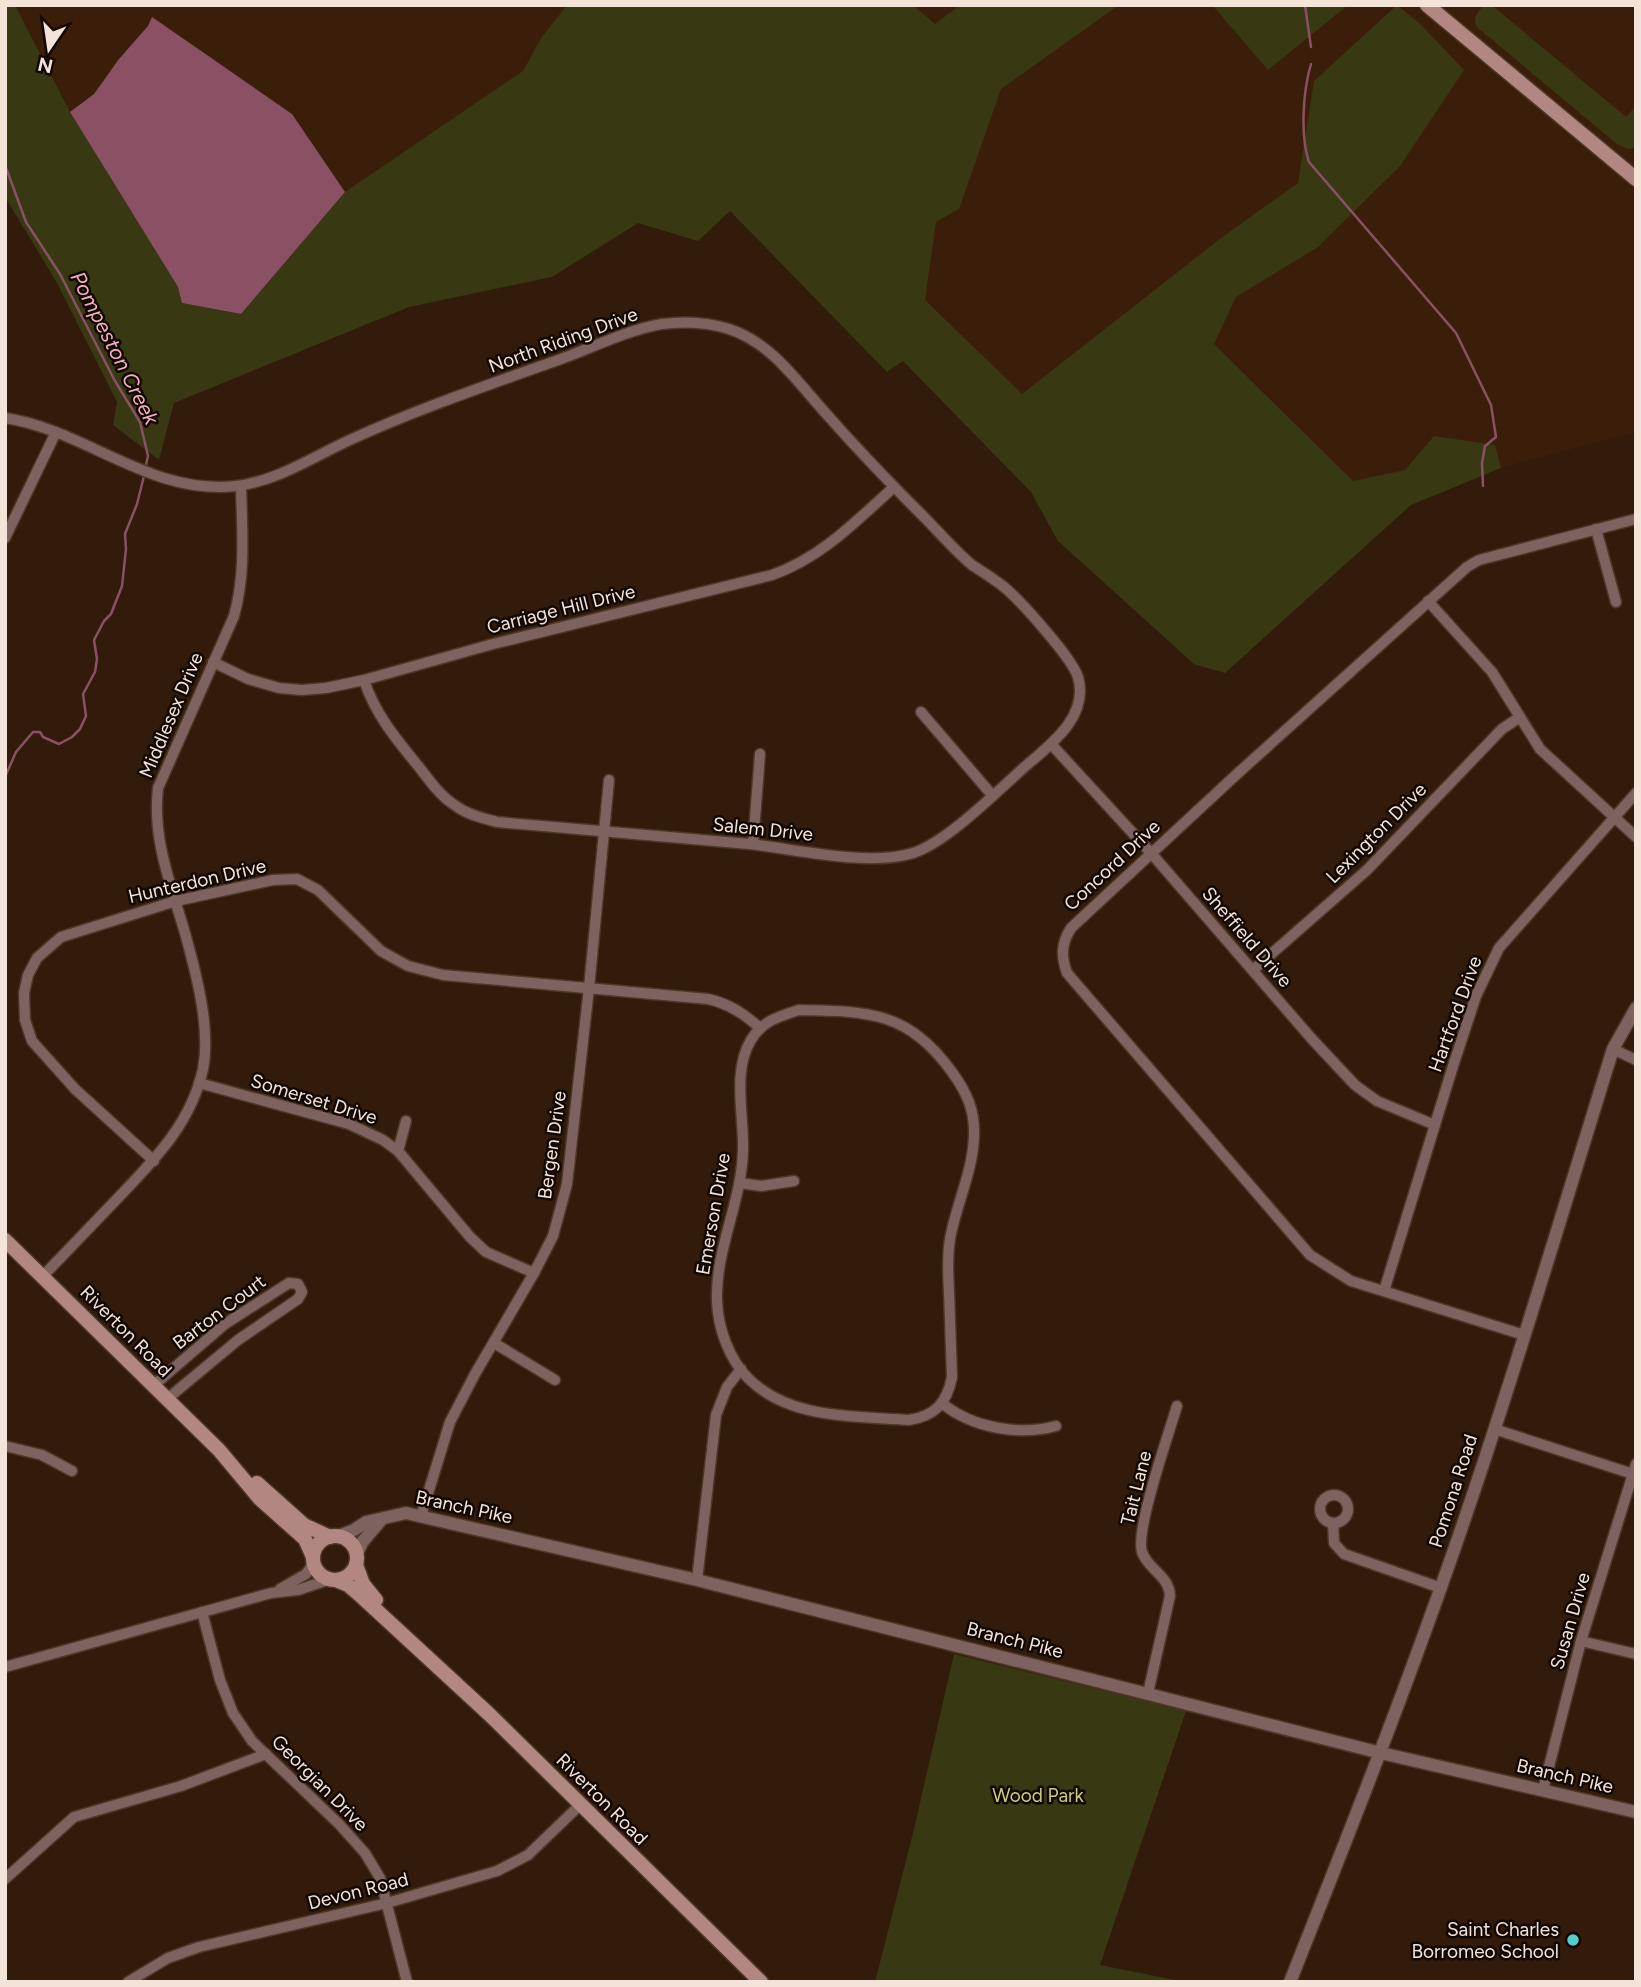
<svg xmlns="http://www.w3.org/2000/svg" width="1641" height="1987" font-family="Figtree,sans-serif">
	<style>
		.built { fill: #3b1e09 }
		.green { fill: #383813 }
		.water { fill: #895163 }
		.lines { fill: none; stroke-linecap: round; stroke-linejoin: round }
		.stream { stroke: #895163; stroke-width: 2.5 }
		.minor-casing { stroke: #4d3727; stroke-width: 13 }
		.tertiary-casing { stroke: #4d3727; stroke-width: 15 }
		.secondary-casing { stroke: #4d3727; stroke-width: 17 }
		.minor { stroke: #7d625f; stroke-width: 10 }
		.tertiary { stroke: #7d625f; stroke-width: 12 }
		.secondary { stroke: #b28782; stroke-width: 14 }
		.poi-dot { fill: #54cdc8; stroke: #120803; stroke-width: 2.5 }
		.labels { text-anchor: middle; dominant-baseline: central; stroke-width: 5; stroke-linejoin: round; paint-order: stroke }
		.street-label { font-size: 19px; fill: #f4e3d9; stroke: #120803 }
		.park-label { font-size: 19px; fill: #cccd77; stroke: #120803 }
		.poi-label { font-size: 19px; fill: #f4e3d9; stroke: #120803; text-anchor: end }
		.water-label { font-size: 21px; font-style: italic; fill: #f5afc4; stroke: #120803 }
	</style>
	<rect width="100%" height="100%" fill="#321b0a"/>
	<!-- built -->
	<polygon class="built" points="15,5 1636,5 1636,432 1115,569 787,240 639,140 222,342 139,334 70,112"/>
	<!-- green -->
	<g class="green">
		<polygon points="5,5 15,5 70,112 178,287 182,303 241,314 345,192 523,71 542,37 567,5 913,5 935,24 960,5 1119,5 1001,89 959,209 936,222 925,300 1022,394 1221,238 1298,183 1314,81 1397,5 1420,24 1464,70 1400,166 1318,247 1236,297 1214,344 1353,481 1405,470 1434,436 1495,445 1501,468 1411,505 1225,673 1194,664 1058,541 1031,492 903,361 887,372 730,211 698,241 638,223 552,277 409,307 174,403 159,460 113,425 117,402 57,283 5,197"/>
		<polygon points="1212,5 1348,5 1268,70"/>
		<path d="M1484 5H1495L1494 7 1626 117 1636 106V148L1628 149 1617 144 1478 28C1471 19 1478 12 1484 5Z"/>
		<polygon points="954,1654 1186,1711 1100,1965 1185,1982 875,1982 914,1829"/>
	</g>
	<!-- water -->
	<polygon class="water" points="152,17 292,114 345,192 241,314 182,303 178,287 70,112 94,94 119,59 148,26"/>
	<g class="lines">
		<!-- stream -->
		<g class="stream">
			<polyline points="1305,5 1311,47"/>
			<path d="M1311 64C1303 91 1300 135 1309 162L1456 333 1491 405 1496 437 1485 446 1482 463 1483 486"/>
			<polyline points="5,165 26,222 60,274 115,381 140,422 148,456 145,469"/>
			<polyline points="5,777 16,752 33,732 40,732 43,737 59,744 72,737 80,729 86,716 83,694 95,672 97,659 94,640 104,621 111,614 122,586 126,549 125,534 137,504 144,476"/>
		</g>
		<!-- minor casing -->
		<g class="minor-casing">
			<g id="minor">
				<path d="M5 418C86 430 151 496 236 486 278 481 314 456 352 439 420 408 491 384 561 359 594 347 627 330 662 324 685 321 707 322 729 329 773 343 800 386 830 418 860 452 892 485 924 517 940 533 955 551 972 565 983 572 994 579 1004 587 1020 600 1072 658 1078 677 1089 715 1053 743 1028 764 998 790 949 841 913 853 869 867 795 849 749 844 665 836 581 830 497 822 483 818 468 815 456 806 441 797 429 780 419 767 396 739 375 714 364 680"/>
				<polyline points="1596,529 1616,602"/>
				<polyline points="5,538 56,432"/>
				<polyline points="1428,601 1492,672 1540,749 1636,837"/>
				<path d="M213 662 248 679 279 688 302 690 326 688 364 680 493 644 772 575C822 557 855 522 894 487"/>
				<polyline points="921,712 992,795"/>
				<polyline points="1051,744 1151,853 1311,1038 1355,1085 1377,1101 1435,1125"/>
				<polyline points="753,844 760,754"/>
				<polyline points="1253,970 1367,870 1502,729 1520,717"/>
				<path d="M799 1010C870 1011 908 1012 952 1072 967 1093 975 1110 974 1136 973 1171 956 1205 950 1239 947 1256 948 1275 949 1292 950 1321 951 1349 952 1377 947 1403 935 1416 909 1420 856 1416 789 1420 748 1378 729 1359 718 1328 717 1301 715 1250 742 1201 743 1150 744 1115 732 1071 751 1040 762 1021 780 1016 799 1010Z"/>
				<polyline points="1613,1049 1636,1060"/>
				<polyline points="199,1083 349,1124 383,1140 398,1151 470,1237 486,1252 534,1273"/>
				<polyline points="398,1151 406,1121"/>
				<path d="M154 1161 75 1089 32 1041 25 1020 24 993 28 975 37 958 61 937 176 901 273 880 297 879 318 890 381 951 408 966 443 975 708 999C730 1004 744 1014 760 1028"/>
				<polyline points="740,1183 761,1186 794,1181"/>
				<path d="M43 1276C68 1250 92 1225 117 1199 154 1160 191 1124 203 1069 211 1028 196 973 185 933 171 885 152 839 158 788L234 616C246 573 242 530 241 486"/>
				<polyline points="1384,1291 1453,1066 1476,996 1499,948 1636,793"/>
				<path d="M1524 1335 1351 1281 1310 1255 1067 973C1061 956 1061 944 1071 928L1237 774 1467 567 1479 560 1636 519"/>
				<polyline points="494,1343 555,1380"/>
				<polyline points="153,1386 225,1324 289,1283 298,1284 302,1292 298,1299 238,1340 167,1399"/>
				<path d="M943 1404C973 1428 1020 1436 1056 1426"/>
				<polyline points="1494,1429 1636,1475"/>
				<polyline points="5,1446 42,1455 72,1471"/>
				<circle cx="1334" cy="1509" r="14"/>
				<polyline points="421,1516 450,1422 475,1374 534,1273 553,1236 567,1184 589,988 609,780"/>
				<polyline points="1333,1523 1334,1543 1344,1554 1441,1588"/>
				<polyline points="697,1580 716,1415 727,1387 741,1369"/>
				<polyline points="280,1589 306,1574 314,1563"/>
				<polyline points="202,1612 220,1680 233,1713 252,1741 339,1824 365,1853 380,1878 407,1982"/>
				<polyline points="1581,1641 1636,1654"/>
				<polyline points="5,1667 271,1593 298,1590 331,1579"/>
				<path d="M1148 1693 1170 1596C1169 1575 1148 1570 1142 1552 1135 1530 1169 1433 1177 1406"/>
				<polyline points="1543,1790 1581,1641 1636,1464"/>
				<polyline points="5,1879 74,1817 181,1786 266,1754"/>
				<polyline points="128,1982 168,1958 199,1947 387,1903 497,1871 528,1855 580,1805"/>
			</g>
		</g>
		<!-- tertiary casing -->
		<g class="tertiary-casing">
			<g id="tertiary">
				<polyline points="338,1536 354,1530 366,1522 406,1513 697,1580 1381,1753 1636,1812"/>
				<polyline points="356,1555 363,1541 382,1519"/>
				<path d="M1290 1982C1342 1851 1394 1720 1441 1587 1504 1410 1557 1229 1613 1049L1636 1008"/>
			</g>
		</g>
		<!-- secondary casing -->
		<g class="secondary-casing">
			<g id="secondary">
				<polyline points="1427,5 1636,179"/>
				<polyline points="5,1240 219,1450 260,1499 305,1539 313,1557"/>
				<polyline points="257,1483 304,1525 330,1537"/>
				<circle cx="335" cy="1558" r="22"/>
				<polyline points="356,1565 363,1584 376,1600"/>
				<polyline points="336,1580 348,1585 362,1597 490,1715 761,1982"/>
			</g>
		</g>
		<!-- minor -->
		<use href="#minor" class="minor"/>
		<!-- tertiary -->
		<use href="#tertiary" class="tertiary"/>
		<!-- secondary -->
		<use href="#secondary" class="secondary"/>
	</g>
	<!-- markers -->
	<circle class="poi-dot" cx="1573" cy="1940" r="7"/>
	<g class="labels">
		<!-- street labels -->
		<g class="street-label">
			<text transform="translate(563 340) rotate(-20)">North Riding Drive</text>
			<text transform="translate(561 609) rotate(-14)">Carriage Hill Drive</text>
			<text transform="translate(171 715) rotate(-67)">Middlesex Drive</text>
			<text transform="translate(763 829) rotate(6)">Salem Drive</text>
			<text transform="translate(1376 833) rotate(-45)">Lexington Drive</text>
			<text transform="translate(1112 865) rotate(-43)">Concord Drive</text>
			<text transform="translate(197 881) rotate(-13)">Hunterdon Drive</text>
			<text transform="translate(1247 937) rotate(49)">Sheffield Drive</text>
			<text transform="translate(1455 1014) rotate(-70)">Hartford Drive</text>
			<text transform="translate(314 1099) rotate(17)">Somerset Drive</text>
			<text transform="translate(552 1145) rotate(-82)">Bergen Drive</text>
			<text transform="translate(713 1214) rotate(-80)">Emerson Drive</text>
			<text transform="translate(219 1312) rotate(-37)">Barton Court</text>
			<text transform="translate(126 1331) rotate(45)">Riverton Road</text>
			<text transform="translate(1136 1488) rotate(-76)">Tait Lane</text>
			<text transform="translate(1453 1491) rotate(-72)">Pomona Road</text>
			<text transform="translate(464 1507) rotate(12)">Branch Pike</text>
			<text transform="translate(1570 1621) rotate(-74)">Susan Drive</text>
			<text transform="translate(1015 1640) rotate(14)">Branch Pike</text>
			<text transform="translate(1565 1776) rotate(13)">Branch Pike</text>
			<text transform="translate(320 1783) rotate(45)">Georgian Drive</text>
			<text transform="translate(602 1799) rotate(45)">Riverton Road</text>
			<text transform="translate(358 1891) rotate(-14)">Devon Road</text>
		</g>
		<!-- park labels -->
		<g class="park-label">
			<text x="1038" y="1795">Wood Park</text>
		</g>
		<!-- poi labels -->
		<g class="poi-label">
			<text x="1559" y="1929">Saint Charles<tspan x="1559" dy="22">Borromeo School</tspan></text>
		</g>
		<!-- water labels -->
		<g class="water-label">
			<text transform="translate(115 348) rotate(63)">Pompeston Creek</text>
		</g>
	</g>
	<!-- border -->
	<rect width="1641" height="1987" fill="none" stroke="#f4e3d9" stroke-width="14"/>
	<!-- north arrow -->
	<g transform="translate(49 49) rotate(193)" stroke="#120803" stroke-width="5" paint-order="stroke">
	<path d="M0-5L12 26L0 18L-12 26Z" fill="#f4e3d9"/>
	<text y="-10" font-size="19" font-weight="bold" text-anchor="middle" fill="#f4e3d9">N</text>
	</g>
</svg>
